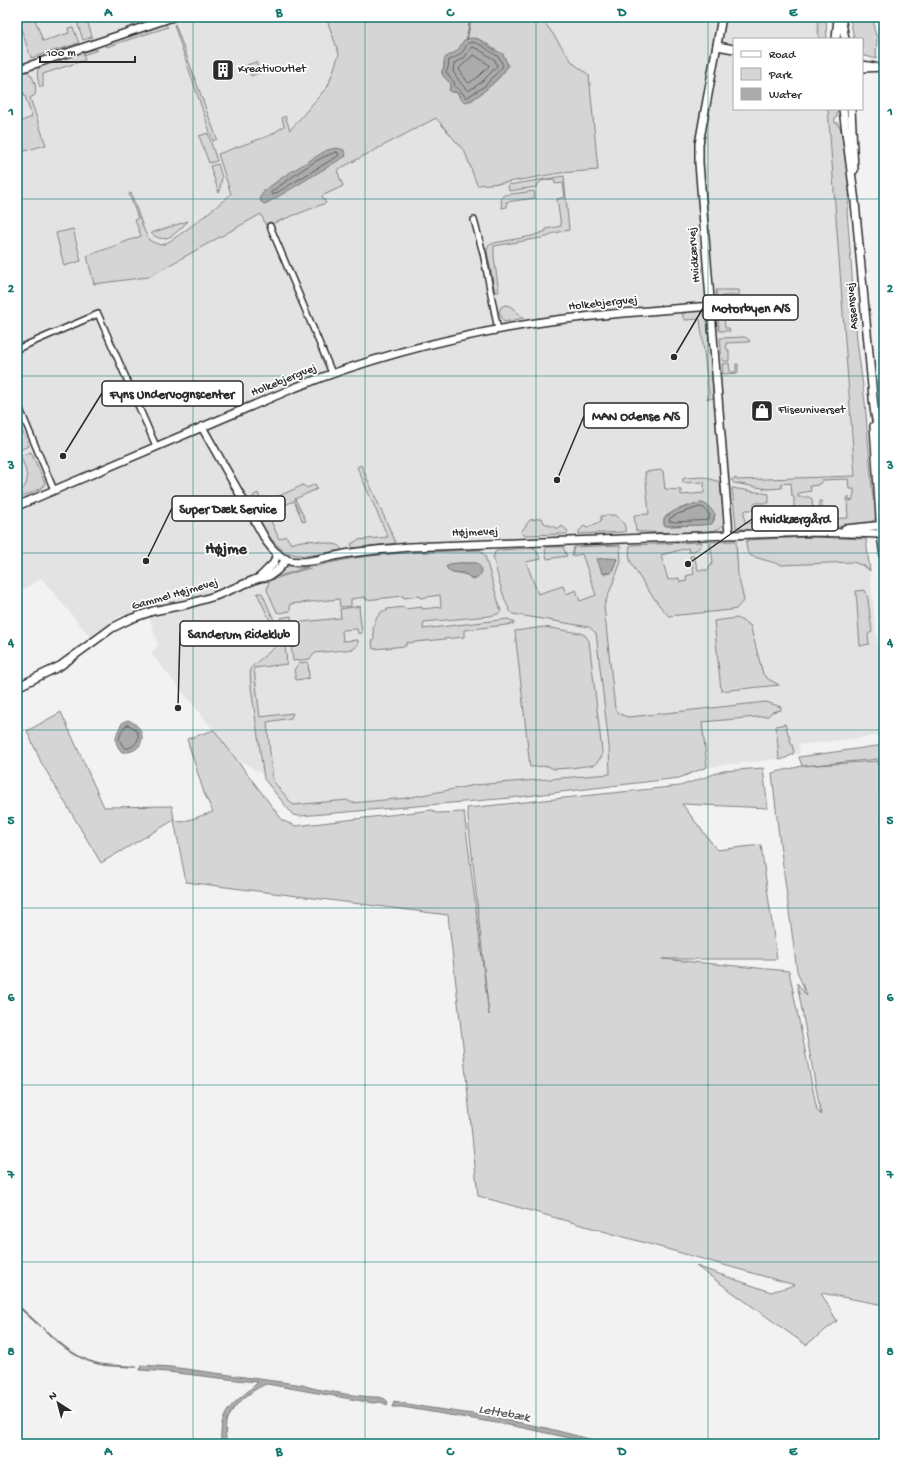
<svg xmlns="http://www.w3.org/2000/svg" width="901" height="1461" font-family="'Gochi Hand',sans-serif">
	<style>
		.built { fill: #e3e3e3 }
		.green { fill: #d5d5d5; stroke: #808080; fill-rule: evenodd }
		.water { fill: #ababab; stroke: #787878 }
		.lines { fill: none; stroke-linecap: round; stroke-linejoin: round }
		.shore { stroke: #5e5e5e; stroke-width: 1 }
		.stream { stroke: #787878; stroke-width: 2 }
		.street-casing { stroke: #2b2b2b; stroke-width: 8 }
		.secondary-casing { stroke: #2b2b2b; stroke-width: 10 }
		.street { stroke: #fff; stroke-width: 5 }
		.secondary { stroke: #fff; stroke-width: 7 }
		.grid { fill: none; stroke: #0f766e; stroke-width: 1; stroke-opacity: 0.55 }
		.labels { text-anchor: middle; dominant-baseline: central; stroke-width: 3.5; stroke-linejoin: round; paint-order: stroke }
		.poi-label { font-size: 12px; fill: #2b2b2b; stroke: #fff; text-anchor: start }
		.street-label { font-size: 12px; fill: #2b2b2b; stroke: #fff }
		.water-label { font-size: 13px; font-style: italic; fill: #585858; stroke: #fff }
		.district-label { font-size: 16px; font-weight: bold; fill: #2b2b2b; stroke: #fff }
		.leader { fill: none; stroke: #2b2b2b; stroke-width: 1.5 }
		.callout-dot { fill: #2b2b2b; stroke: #fff; stroke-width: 1.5 }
		.callout { fill: #fff; stroke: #2b2b2b; stroke-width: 1.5 }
		.callout-label { font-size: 13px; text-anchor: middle; font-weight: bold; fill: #2b2b2b }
		.neatline { fill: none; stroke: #0f766e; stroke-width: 1.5 }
		.grid-label { font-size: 13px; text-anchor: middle; font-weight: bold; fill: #0f766e }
	</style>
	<rect width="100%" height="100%" fill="#f2f2f2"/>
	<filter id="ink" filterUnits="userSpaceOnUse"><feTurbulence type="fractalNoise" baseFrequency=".025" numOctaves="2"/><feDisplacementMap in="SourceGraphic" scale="8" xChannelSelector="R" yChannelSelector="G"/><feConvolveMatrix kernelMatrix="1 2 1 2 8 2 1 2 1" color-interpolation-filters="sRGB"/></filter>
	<g filter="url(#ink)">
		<!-- built -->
		<g class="built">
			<polygon points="17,17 818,17 819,39 734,39 734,109 828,109 852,429 859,434 872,519 866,539 884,704 884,735 798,745 800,753 779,759 707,767 475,785 406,798 352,803 347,800 293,805 273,781 236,758 151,653 158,645 149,616 142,610 119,617 91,638 41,578 17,594"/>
			<polygon points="882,72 884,72 884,141 881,137"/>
		</g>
		<!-- green -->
		<g class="green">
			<polygon points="17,17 34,17 43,41 69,33 68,28 73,27 79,43 31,58"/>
			<polygon points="84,17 86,17 92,36 92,37 83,40 78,25 79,22 84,20"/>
			<path d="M326 17H541L573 63 589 75 598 170 560 173 503 183 477 185 465 152 436 118 337 170 343 186 322 196 326 203 266 226 261 214 148 277 94 284 87 256 141 236 135 220 138 218 129 194 131 193 144 230 149 240C152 242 157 244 161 245 170 245 222 202 231 194L218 154 271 135 284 126 282 118 285 116 290 130 291 129 328 86 339 54ZM475 38 483 41 504 56 508 66C499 81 484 91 471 101L460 99 458 93 452 92 449 89 451 84 442 74V70L444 67V62L462 46Z"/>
			<polygon points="817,17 826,17 827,39 819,39"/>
			<polygon points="850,17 874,17 874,29 877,38 876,59 862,55 862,39 854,39"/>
			<polygon points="165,24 168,27 106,47 108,43 112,42"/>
			<polygon points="175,24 217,139 213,141 174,25"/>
			<path d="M92 48 98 50 83 55 85 60 43 74V87H40C38 80 36 73 39 67Z"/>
			<polygon points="256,62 260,72 251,76 247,65"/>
			<path d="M26 71C34 75 37 87 35 95L30 98 46 145 17 153V123L32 117 24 93 17 96V74Z"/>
			<path d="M828 109H837V117L835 118V123H838V126H840C844 145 854 192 847 210L857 340 865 402 873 500H876C877 505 878 511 877 516 874 528 831 526 821 527L819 518V501H822L823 519 848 518 847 499 849 496V501L853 500V495L854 494V489H849L848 479 822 480V483H819V485L810 486 811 491 799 493 798 494V497H809L812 499 813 510 810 511V514H813L814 526 813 527 795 528 794 526V497L792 496 791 483 781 484 782 488 768 489 734 483 731 480 736 478 737 480 855 476Z"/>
			<polygon points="208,133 217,161 209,163 199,136"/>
			<polygon points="218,164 222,177 219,193 210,166"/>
			<polygon points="564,176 569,230 554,233 547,237 494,246 494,257 499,292 495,292 487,251 488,246 494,243 532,236 546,231 546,229 561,226 557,199 565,197 563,183 555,184 554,179 541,181 536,187 509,191 508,185"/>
			<polygon points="534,191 535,198 506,202 507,207 502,208 501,198 504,195"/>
			<path d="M188 221C178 231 165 247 151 233Z"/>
			<polygon points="73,229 81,261 64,266 56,233"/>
			<polygon points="716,290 739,290 739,295 722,296 725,328 729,328 730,331 719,331"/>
			<polygon points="505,305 510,306 524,318 504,322 499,312 501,307"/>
			<path d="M687 311C696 310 703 310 707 320L714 398 707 399 709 395 700 319 685 320 682 315Z"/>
			<polygon points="745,337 750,341 749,342 726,343 727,350 729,350 729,361 722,361 720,338"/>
			<polygon points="729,363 730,372 736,372 736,364 738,364 738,373 723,374 722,364"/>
			<polygon points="20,426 29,446 17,451 17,427"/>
			<path d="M31 452 45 483 42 488 17 499V493C33 485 26 471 21 457L18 458 19 456Z"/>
			<polygon points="361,465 395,541 396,543 353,548 351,544 358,540 388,537 357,467"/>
			<path d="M662 470 663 471 665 489 681 490V495L704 493V482L683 483V479L684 478 704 477 720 482 724 519C724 523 722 527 718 529 708 534 648 533 636 531L634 515 649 514 645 472ZM703 503 714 513 715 514 714 521 702 525 667 526 664 525V518C674 509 689 505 703 503Z"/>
			<path d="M315 484 317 489 295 499 306 521 303 522 294 501 273 510 277 518 271 521 279 539 286 536 291 544C308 537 320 542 338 545L342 550C303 557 283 564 262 524 256 514 250 507 253 496L258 493 262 504 303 485 307 488Z"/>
			<polygon points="732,488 769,494 769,503 754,503 754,510 746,510 744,512 745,523 770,521 786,525 787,528 747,530 737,528 736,526"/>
			<path d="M614 515C620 518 627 525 625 532L579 534V531L584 526 587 528 601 521V516Z"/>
			<polygon points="542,518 544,523 559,529 562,526 568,531 567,534 522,535 521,532 530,520"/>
			<polygon points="811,537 866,539 870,571 864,566 853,562 782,565 751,556 747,551 746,542 748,540"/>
			<path d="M736 541 738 575 744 600 736 609 731 610 669 616C662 611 631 567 630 559 629 555 629 550 630 546L632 545 702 542C700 549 696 551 689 552L688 548 661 555 668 580 679 578 680 582 687 581 686 576 694 574 690 556H694L698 570H708L713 562 710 542Z"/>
			<path d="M620 545 621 562 604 606 615 709C619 714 623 716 629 717L766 702 781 707V710L772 712 768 716 702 722 707 767 679 778 510 798 300 816 293 815 264 779 251 687 250 669C259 659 271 652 280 642L257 593H262L285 645 287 664 254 668 260 717 293 713 291 718 267 722 273 781 293 805 347 800 352 803 406 798 475 785 610 774 609 746 596 633 589 627 513 614C504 607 496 568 493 556L495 555 494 553 499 550 535 548 541 559 526 562 538 594 563 586 566 594 576 590 580 601 596 595 582 554 572 556 574 547ZM602 558 617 559 611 573 604 574Z"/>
			<polygon points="547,547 563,547 567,556 547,559 545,550"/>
			<path d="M480 550 485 556 501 611 498 614 489 616 424 622 423 629 508 619 514 622V624L464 630V637L406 643V646L373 649 372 641 374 640 373 626H375V620L382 611H387V609L404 607 405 609 422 607V609L441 607 440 595 420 598V596L404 598 403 596 366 600 365 597 351 599V606L340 607 339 599 290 604V611L280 613 277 612 267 590 269 581C297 571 325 563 355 558 396 552 438 552 480 550ZM461 563H476L481 572C480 577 477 579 472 579L467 575 453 572 446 567 449 564Z"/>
			<polygon points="289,566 300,568 308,567 270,579 283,569"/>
			<polygon points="865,590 868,599 872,632 868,634 869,644 860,646 856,591"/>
			<polygon points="361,606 359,608 362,633 358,634 357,629 342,630 343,641 358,640 358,644 354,649 315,653 310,659 293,661 291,645 281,618 291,616 292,623 341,618 340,609"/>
			<polygon points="737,618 750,625 763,674 768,679 779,685 721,691 714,621"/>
			<polygon points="544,627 580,633 585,635 589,641 602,751 602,756 599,760 594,765 570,768 554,769 548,766 530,767 515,631"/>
			<polygon points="308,662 309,678 296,680 294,670 299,663"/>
			<polygon points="61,712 104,807 172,806 174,820 182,822 213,812 204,793 187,739 214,730 283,821 296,826 432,810 436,813 464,812 489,1015 467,808 680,786 723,771 763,768 768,808 682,804 717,850 761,845 777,959 662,959 789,971 817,1110 821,1115 797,983 807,996 797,971 779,836 772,773 802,766 878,761 884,856 884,1305 821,1293 837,1321 806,1345 696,1266 771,1292 795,1285 478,1196 463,1046 448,915 186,882 174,820 101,863 41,762 27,731"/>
			<polygon points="785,724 794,751 792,755 781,760 779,759 776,726"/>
			<polygon points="884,745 884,830 879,759 802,766 799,757"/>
		</g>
		<!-- water -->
		<g class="water">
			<path d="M471 38 478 39 494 50 503 54 508 66C502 75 475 103 464 102L460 99 458 93 449 91 451 84 443 76 442 72 444 67V61L446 57C458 51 457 52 464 40Z"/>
			<polygon points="337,148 344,150 346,156 269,202 265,204 261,202 260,197 264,191 284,176 327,150"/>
			<path d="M700 503C707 503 711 509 715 514L712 524 702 525 667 526 664 525V518L676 510Z"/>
			<polygon points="609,558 617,559 611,573 602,573 597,559"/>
			<polygon points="458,563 477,563 481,568 481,574 474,580 464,573 453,572 447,569 447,567 449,564"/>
			<path d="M128 720C149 728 146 754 122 752 112 742 116 733 123 722Z"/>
			<path d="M141 1365 171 1367 303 1385C313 1390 368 1398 379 1397L385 1399 388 1402 387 1405 381 1402 373 1403 267 1384C253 1388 230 1408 226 1422 225 1429 226 1437 226 1444H221C219 1406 235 1405 258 1382 219 1379 180 1372 140 1370Z"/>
			<polygon points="394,1401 424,1407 493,1417 546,1428 593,1440 626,1444 600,1444 588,1442 514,1426 402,1407 392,1407"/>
		</g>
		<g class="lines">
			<!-- shore -->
			<g class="shore">
				<path d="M472 42C482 43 491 53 499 57L503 66 485 86 466 98 461 91 455 87 454 82 446 72 448 68 449 60C457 57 464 53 467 44Z"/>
				<path d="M472 47 478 49 495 60 497 66 482 82 468 91C462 85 457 79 453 71L454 64 464 58Z"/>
				<polygon points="474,55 488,64 489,66 478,77 469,83 466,80 459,69"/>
				<path d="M337 152 339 154 338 156 273 195 271 194V192C289 180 316 157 337 152Z"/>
				<polygon points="700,507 704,508 710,515 709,520 676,522 669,521 670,518 678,514"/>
				<path d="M128 725C141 729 142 743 129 748H124L119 739C121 734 122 726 128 725Z"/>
			</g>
			<!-- stream -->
			<g class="stream">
				<polyline points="467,39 470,21"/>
				<polyline points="17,1305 40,1326"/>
				<path d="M43 1328C60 1345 80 1362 105 1365 115 1366 126 1366 136 1367"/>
			</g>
			<!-- street casing -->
			<g class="street-casing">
				<g id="street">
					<polyline points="862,64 875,66"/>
					<polyline points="862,69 884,68"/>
					<polyline points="474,220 483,253 498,330"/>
					<polyline points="270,226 332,373"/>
					<polyline points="17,349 98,314 156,446"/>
					<polyline points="17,402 54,490"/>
				</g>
			</g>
			<!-- secondary casing -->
			<g class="secondary-casing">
				<g id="secondary">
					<polyline points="722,17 699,144 699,163 729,534"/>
					<polyline points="841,17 845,39"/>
					<polyline points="836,39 838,17"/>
					<polyline points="717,46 734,49"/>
					<polyline points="17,70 173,17"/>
					<polyline points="843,109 855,202 874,408 884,467"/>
					<polyline points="851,109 854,170"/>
					<polyline points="874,426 881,534 884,556"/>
					<path d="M202 427 267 542C272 549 278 556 287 560 305 566 333 555 351 553 371 550 390 549 410 547L812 532 884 534"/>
					<path d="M17 506 294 388C372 357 453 336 536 323 594 314 653 311 711 306"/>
					<polyline points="845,529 884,525"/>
					<polyline points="259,578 274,563 277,553"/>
					<path d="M17 687 60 666 112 628 130 619 153 611 188 604 215 596 259 578C271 578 280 569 286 559"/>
				</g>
			</g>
			<!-- street -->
			<use href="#street" class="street"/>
			<!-- secondary -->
			<use href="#secondary" class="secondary"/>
		</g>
	</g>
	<!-- grid -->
	<path class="grid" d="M193 17V1444M365 17V1444M536 17V1444M708 17V1444M17 199H884M17 376H884M17 553H884M17 730H884M17 908H884M17 1085H884M17 1262H884"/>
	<!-- icons -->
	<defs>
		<g id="building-square" transform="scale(1.15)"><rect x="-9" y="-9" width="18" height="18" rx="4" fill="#2b2b2b" stroke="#fff"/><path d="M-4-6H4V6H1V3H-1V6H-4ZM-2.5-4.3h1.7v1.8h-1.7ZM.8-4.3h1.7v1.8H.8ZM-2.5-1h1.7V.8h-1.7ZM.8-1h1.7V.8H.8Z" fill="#fff"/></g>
		<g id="shop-square" transform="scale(1.15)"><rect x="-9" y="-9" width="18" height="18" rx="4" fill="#2b2b2b" stroke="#fff"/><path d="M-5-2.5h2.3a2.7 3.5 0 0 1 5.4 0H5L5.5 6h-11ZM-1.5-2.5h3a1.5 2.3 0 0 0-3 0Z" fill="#fff"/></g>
	</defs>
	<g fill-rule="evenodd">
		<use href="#building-square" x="223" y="70"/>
		<use href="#shop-square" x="762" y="411"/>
	</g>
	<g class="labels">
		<!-- poi labels -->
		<g class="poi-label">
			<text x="238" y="70">KreativOutlet</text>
			<text x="778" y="411">Fliseuniverset</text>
		</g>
		<!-- street labels -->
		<g class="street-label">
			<text transform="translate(695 255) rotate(-95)">Hvidkærvej</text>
			<text transform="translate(603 304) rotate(-6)">Holkebjergvej</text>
			<text transform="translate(853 306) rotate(-95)">Assensvej</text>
			<text transform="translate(284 381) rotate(-22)">Holkebjergvej</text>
			<text transform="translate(475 533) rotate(-2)">Højmevej</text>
			<text transform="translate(175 595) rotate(-16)">Gammel Højmevej</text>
		</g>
		<!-- water labels -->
		<g class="water-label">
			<text transform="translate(504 1414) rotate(10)">Lettebæk</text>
		</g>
		<!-- district labels -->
		<g class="district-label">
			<text x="226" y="550">Højme</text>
		</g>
	</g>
	<!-- callouts -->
	<path class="leader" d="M674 357L703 308M63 456L102 393M557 480L584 416M146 561L172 508M688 564L752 519M178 708L180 633"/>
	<g class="callout-dot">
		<circle cx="674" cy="357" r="4"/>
		<circle cx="63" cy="456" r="4"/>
		<circle cx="557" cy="480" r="4"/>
		<circle cx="146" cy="561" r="4"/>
		<circle cx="688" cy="564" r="4"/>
		<circle cx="178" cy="708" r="4"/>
	</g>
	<g class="callout">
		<rect x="703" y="295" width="95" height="25" rx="4"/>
		<rect x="102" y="381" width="141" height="25" rx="4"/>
		<rect x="584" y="403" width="104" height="25" rx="4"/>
		<rect x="172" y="496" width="113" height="25" rx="4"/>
		<rect x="752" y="506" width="86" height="25" rx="4"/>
		<rect x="180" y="621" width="119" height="25" rx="4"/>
	</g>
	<g class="callout-label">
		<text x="751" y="312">Motorbyen A/S</text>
		<text x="172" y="398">Fyns Undervognscenter</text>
		<text x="636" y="420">MAN Odense A/S</text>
		<text x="228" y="513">Super Dæk Service</text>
		<text x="795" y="523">Hvidkærgård</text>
		<text x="239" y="638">Sanderum Rideklub</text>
	</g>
	<!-- margin -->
	<rect width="901" height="1461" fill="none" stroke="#fff" stroke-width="44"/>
	<!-- legend -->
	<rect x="733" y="38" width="130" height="72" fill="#ffffff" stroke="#aaaaaa"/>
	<rect x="741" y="51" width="20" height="6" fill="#ffffff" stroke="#aaaaaa"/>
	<text x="769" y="58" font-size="12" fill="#2b2b2b">Road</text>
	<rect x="741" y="68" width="20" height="12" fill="#d5d5d5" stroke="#aaaaaa"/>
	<text x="769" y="78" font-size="12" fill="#2b2b2b">Park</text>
	<rect x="741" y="88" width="20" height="12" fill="#ababab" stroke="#aaaaaa"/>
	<text x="769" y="98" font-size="12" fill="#2b2b2b">Water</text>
	<!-- north arrow -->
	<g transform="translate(58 1403) rotate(324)" stroke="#ffffff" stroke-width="3" paint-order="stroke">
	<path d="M0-3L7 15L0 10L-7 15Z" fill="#2b2b2b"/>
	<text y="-6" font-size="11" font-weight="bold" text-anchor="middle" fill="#2b2b2b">N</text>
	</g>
	<!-- scale -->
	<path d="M40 56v6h95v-6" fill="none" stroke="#2b2b2b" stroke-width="2"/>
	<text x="46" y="56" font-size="12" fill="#2b2b2b" stroke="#ffffff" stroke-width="3" paint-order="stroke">100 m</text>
	<rect x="22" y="22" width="857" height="1417" class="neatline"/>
	<g class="grid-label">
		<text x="108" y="16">A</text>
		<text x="279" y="16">B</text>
		<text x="450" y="16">C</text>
		<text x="622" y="16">D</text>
		<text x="793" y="16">E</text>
		<text x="11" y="115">1</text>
		<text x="890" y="115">1</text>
		<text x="11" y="292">2</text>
		<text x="890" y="292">2</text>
		<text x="11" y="469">3</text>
		<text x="890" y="469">3</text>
		<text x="11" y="646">4</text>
		<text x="890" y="646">4</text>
		<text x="11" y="824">5</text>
		<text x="890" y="824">5</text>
		<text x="11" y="1001">6</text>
		<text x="890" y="1001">6</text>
		<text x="11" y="1178">7</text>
		<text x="890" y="1178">7</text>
		<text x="11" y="1355">8</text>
		<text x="890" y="1355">8</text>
		<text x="108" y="1455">A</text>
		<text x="279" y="1455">B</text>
		<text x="450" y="1455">C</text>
		<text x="622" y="1455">D</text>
		<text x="793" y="1455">E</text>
	</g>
</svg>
